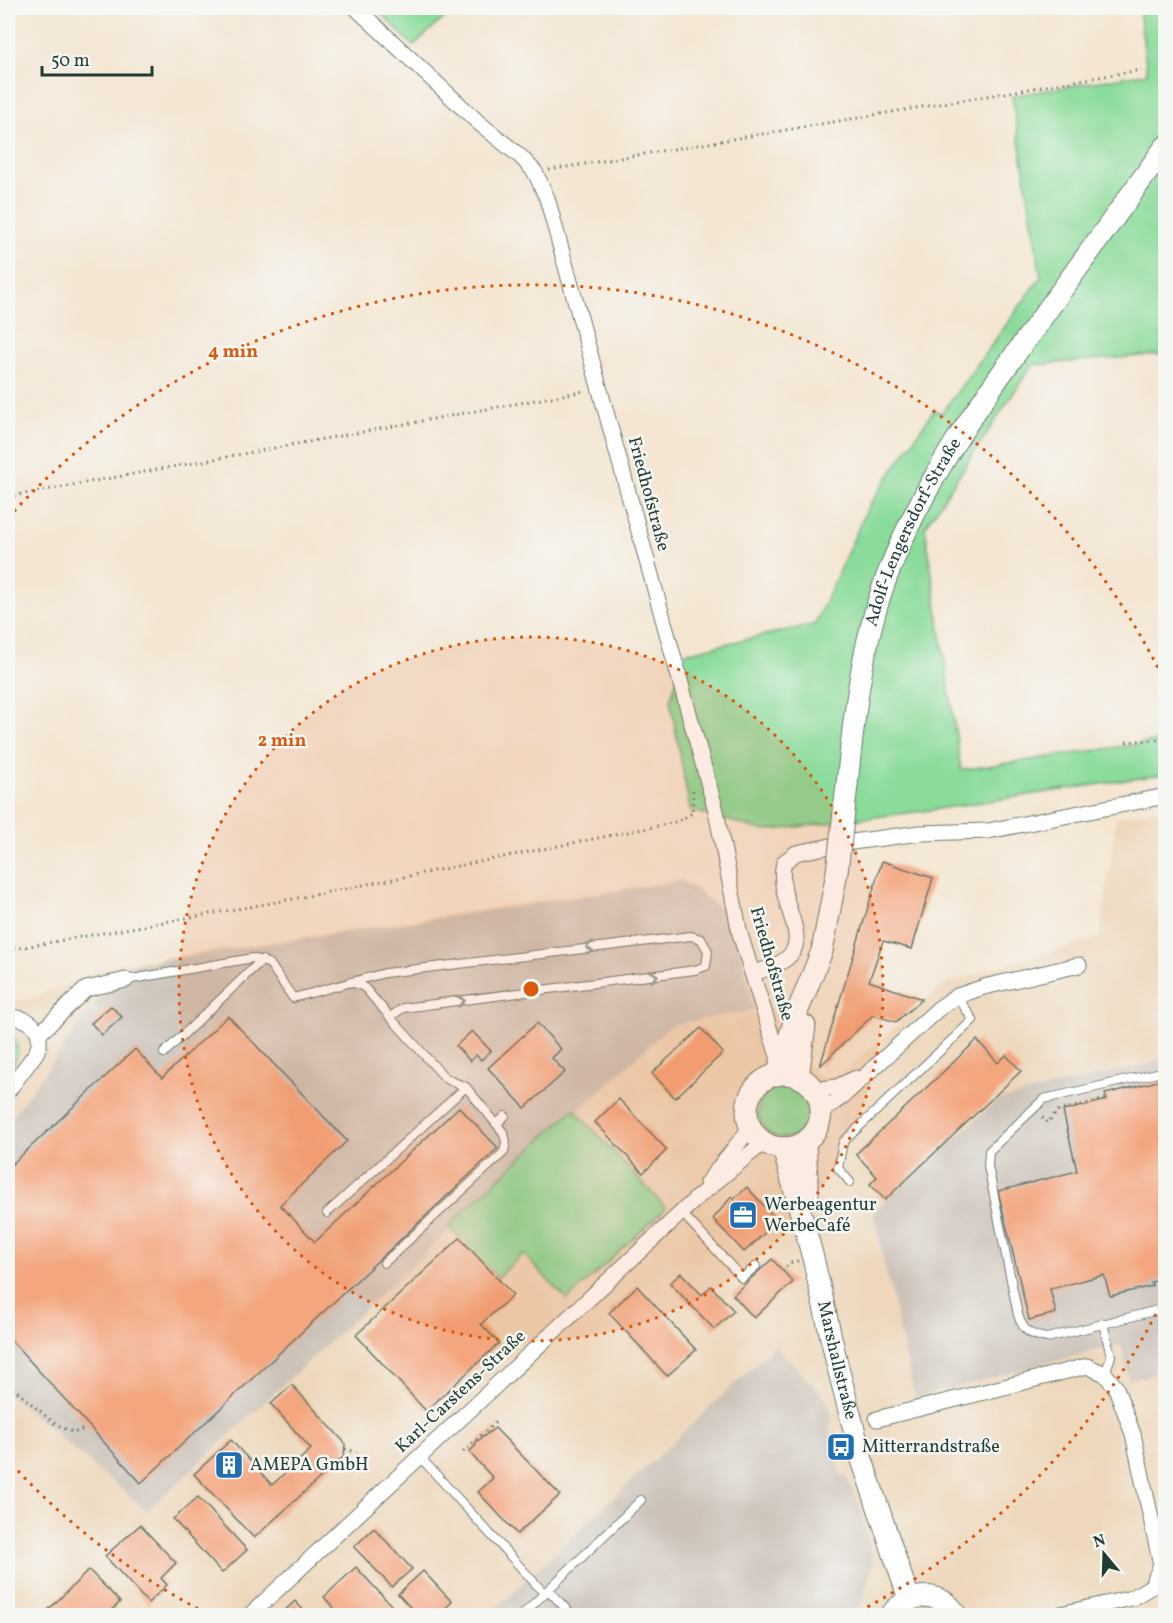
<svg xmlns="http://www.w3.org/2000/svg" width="1173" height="1623" font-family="Vollkorn,serif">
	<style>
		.built { fill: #eed7bb }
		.industrial { fill: #ccc2b9 }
		.green { fill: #8bdb9b; stroke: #558c68; stroke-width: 1.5 }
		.building { fill: #f4a67f }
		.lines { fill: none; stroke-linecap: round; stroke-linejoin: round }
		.lane-casing { stroke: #6a786c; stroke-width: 10 }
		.street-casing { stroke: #6a786c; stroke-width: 17 }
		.secondary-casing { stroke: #6a786c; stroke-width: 23 }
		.path { stroke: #6a786c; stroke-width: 3; stroke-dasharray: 1.5 4.5; stroke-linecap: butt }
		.lane { stroke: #fff; stroke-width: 8 }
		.street { stroke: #fff; stroke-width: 15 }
		.secondary { stroke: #fff; stroke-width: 21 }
		.secondary-bridge-casing { stroke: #6a786c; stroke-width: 23; stroke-linecap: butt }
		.secondary-bridge { stroke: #fff; stroke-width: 21 }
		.oneway { stroke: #8f9e9a }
		.ring { fill: none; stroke: #de580e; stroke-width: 3; stroke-dasharray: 3 6 }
		.labels { text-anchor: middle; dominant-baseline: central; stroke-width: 5; stroke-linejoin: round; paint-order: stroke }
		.street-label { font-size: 18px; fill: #1f3d34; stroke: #f6f6f2 }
		.poi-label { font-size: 18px; fill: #1f3d34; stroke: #f6f6f2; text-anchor: start }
		.centre { fill: #de580e; stroke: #f6f6f2; stroke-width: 3 }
		.ring-label { font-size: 18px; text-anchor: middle; font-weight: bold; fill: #de580e; stroke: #f6f6f2; stroke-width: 5; stroke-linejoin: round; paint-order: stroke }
	</style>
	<rect width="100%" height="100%" fill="#f6f6f2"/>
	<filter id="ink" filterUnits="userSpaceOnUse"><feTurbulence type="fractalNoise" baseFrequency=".0167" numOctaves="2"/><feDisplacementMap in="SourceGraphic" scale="12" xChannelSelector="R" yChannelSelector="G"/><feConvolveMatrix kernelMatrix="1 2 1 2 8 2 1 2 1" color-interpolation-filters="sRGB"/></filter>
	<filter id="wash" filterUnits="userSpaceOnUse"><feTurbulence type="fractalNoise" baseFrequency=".008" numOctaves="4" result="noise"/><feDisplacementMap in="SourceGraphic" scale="24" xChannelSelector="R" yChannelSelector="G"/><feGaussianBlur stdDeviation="1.35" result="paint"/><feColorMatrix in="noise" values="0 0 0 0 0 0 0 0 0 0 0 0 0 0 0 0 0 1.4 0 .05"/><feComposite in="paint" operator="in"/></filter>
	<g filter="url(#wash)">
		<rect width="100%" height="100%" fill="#f4e6d3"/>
		<!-- built -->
		<polygon class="built" points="1165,808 1165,1615 8,1616 8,1002 32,998 121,964 683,879 816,1076 835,1079 946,983 1100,937 1116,818"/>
		<!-- industrial -->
		<g class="industrial">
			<polygon points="684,881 735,920 753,1010 671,1025 147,1511 8,1393 8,1122 124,966"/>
			<polygon points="1165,1060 1165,1371 1129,1380 1121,1344 915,1398 873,1212 998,1100"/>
			<polygon points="775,1346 827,1399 833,1422 829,1424 841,1476 845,1475 857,1499 874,1561 861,1605 849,1615 488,1616"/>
		</g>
		<!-- green -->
		<g class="green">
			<polygon points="376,8 455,8 413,46"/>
			<polygon points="1139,8 1158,8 1166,56 1165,354 1032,365 925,527 961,770 1165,740 1165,774 931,810 765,831 690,810 670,700 685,653 815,624 868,507 934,410 942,413 1041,277 1012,96 1147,73"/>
			<path d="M8 1033C24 1044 17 1060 8 1074Z"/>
			<circle cx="784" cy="1112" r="26"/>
			<polygon points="574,1109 666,1208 567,1300 523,1254 497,1278 448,1226"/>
		</g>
		<g id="blocks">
			<!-- building -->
			<g class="building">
				<polygon points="882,861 933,878 912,949 883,941 869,981 922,999 896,1022 873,1015 820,1066"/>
				<polygon points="1166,918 1166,941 1165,941 1160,919"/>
				<polygon points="111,1006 122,1017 102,1035 91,1023"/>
				<polygon points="228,1016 347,1141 280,1205 315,1242 459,1107 498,1148 141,1483 8,1337 8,1168 135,1049 162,1078"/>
				<polygon points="537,1023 561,1049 552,1058 565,1072 525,1108 488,1068"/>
				<polygon points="701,1028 723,1053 675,1098 652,1073"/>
				<polygon points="472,1031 491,1051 481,1060 476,1055 470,1061 456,1046"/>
				<polygon points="977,1040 998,1063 1006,1055 1021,1071 885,1200 870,1184 877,1177 856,1154"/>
				<polygon points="1166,1079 1166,1279 1151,1282 1152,1286 1110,1296 1104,1275 1050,1289 1056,1313 1029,1320 998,1191 1077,1171 1063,1111 1107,1100 1105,1094"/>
				<polygon points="619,1099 667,1150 643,1173 595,1122"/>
				<polygon points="747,1187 778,1221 744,1252 713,1219 732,1196 734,1199"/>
				<polygon points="460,1238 513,1295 481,1324 499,1343 426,1411 356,1335"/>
				<polygon points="772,1259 793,1282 754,1318 733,1295"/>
				<polygon points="681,1273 702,1295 711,1286 734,1311 714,1329 670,1283"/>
				<polygon points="637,1286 696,1350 667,1376 609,1313"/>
				<polygon points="292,1385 345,1443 344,1456 254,1538 194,1474 231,1440 272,1485 311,1449 271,1404"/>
				<polygon points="495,1428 560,1495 517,1534 478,1492 493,1478 469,1452 476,1445 475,1443"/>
				<polygon points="198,1497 247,1550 222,1573 173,1519"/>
				<polygon points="140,1525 176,1563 161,1578 167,1585 148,1603 105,1556"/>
				<polygon points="374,1528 412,1569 392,1587 354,1547"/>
				<polygon points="356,1567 401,1616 341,1616 324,1597"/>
				<polygon points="89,1570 120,1602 106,1616 42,1616"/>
				<polygon points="423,1571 452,1602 437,1616 418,1616 398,1594"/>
				<polygon points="295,1601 309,1616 279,1616"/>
			</g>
		</g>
	</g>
	<g filter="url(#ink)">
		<use href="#blocks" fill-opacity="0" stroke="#6a786c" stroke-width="1.5"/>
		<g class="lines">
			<!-- lane casing -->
			<g class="lane-casing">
				<g id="lane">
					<polyline points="126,980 253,958 270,964 293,998 385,973 691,936 701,939 708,951 706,966 695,970 403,1008 390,1017 364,987 351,982"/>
					<polyline points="164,1053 262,960"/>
					<path d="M1166 1071 1044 1099 989 1151 988 1166 1018 1315C1023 1331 1030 1335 1047 1338L1166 1308"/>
					<polyline points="497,1124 505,1116"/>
					<polyline points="850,1182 838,1168 843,1142 973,1020 957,996"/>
					<polyline points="681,1212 742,1278 756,1266"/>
					<polyline points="327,1213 466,1087 446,1079 390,1017"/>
					<polyline points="384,1263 504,1152 506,1141 503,1132 466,1087"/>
					<polyline points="1103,1323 1111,1356 1105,1374"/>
					<polyline points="420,1457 544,1593"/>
					<polyline points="548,1590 573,1616"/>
					<polyline points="521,1616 641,1500"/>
				</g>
			</g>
			<!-- street casing -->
			<g class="street-casing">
				<g id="street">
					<polyline points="356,8 479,123 521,157 535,172 547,198 716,811 740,934 780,1063"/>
					<path d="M752 973C836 953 772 913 784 862L796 853 845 843 920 833 988 831 1166 796"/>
					<path d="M8 1018C22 1017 32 1020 39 1034L86 989 126 980"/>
					<polyline points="815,1090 836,1087 856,1078"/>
					<polyline points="8,1091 36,1053 39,1046 39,1034"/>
					<polyline points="821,1112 842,1097 938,1009 957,996 984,987 1079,965"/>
					<polyline points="707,1183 751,1127"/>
					<polyline points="877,1419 1087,1366 1105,1374 1116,1388 1133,1434 1161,1565 1152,1586 1132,1598 1052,1616"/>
					<polyline points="249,1616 699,1196 764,1142"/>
				</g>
			</g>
			<!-- secondary casing -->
			<g class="secondary-casing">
				<g id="secondary">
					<path id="s1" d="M847 785C854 714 862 642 887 576 923 482 980 402 1038 323 1080 264 1123 205 1166 146"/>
					<circle cx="784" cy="1111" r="37"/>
					<polyline points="777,1075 798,1010 822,951 837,872"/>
					<polyline points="798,1077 805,1026"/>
					<polyline points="805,1142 808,1194"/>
					<path id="s2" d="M783 1148 813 1258 838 1368 862 1460 909 1599"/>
					<path d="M890 1616C907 1592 942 1588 957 1616"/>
				</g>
			</g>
			<!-- path -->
			<g class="path">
				<polyline points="549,170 1141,70"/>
				<polyline points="8,497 585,391"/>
				<polyline points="1126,742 1166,739"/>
				<polyline points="8,950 293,899 658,826 679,821 692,813 693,788"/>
				<polyline points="1042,1117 1048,1123 1057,1111 1105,1099"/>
				<polyline points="782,1271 790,1263 798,1261"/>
				<polyline points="8,1384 54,1423 74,1433 84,1429"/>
				<polyline points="345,1449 357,1452"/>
				<polyline points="463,1452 497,1421"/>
			</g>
			<!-- lane -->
			<use href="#lane" class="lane"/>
			<!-- street -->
			<use href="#street" class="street"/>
			<!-- secondary -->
			<use href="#secondary" class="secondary"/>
			<!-- secondary-bridge casing -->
			<g class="secondary-bridge-casing">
				<polyline id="secondary-bridge" points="837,872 847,785"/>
			</g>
			<!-- secondary-bridge -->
			<use href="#secondary-bridge" class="secondary-bridge"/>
		</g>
		<!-- one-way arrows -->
		<defs><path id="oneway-chevron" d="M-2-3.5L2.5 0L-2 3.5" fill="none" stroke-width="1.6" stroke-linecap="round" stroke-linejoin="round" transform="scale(1.5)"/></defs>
		<g class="oneway">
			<use href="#oneway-chevron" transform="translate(590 947) rotate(173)"/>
			<use href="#oneway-chevron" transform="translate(654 976) rotate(-8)"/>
			<use href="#oneway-chevron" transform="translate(461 1001) rotate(-7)"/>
		</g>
	</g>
	<!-- distance rings -->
	<circle cx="531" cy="989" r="352" fill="#de580e" fill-opacity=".12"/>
	<g class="ring">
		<circle cx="531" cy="989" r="352"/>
		<path d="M1164 1298A704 704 0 0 1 856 1613M206 1613A704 704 0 0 1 8 1460M8 518A704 704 0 0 1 1164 680"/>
	</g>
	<!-- icons -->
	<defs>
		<g id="office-square" transform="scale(1.5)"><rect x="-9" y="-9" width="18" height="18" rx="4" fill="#1f6fb2" stroke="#f6f6f2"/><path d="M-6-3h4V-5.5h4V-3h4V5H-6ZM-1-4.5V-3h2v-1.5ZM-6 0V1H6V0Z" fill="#fff"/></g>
		<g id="bus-square" transform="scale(1.5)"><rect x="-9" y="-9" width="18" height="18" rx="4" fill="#1f6fb2" stroke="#f6f6f2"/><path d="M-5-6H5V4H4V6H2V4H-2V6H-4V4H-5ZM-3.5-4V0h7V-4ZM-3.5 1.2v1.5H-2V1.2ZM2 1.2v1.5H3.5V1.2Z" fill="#fff"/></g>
		<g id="building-square" transform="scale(1.5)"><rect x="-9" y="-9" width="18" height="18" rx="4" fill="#1f6fb2" stroke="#f6f6f2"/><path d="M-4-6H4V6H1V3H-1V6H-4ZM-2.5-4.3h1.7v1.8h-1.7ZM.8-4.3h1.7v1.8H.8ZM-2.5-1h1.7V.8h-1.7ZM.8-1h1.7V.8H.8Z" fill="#fff"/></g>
	</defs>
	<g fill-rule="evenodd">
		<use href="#office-square" x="743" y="1215"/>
		<use href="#bus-square" x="841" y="1447"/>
		<use href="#building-square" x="229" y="1465"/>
	</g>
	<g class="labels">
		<!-- street labels -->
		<g class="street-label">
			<text transform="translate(648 494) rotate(75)">Friedhofstraße</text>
			<text stroke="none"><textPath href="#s1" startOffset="264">Adolf-Lengersdorf-Straße</textPath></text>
			<text transform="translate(771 964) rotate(74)">Friedhofstraße</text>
			<text stroke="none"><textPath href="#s2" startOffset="219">Marshallstraße</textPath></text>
			<text transform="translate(461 1392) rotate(-43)">Karl-Carstens-Straße</text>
		</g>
		<!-- poi labels -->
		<g class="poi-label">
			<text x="764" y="1205">Werbeagentur<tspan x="764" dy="21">WerbeCafé</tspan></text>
			<text x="862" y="1447">Mitterrandstraße</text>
			<text x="250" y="1465">AMEPA GmbH</text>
		</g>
	</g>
	<circle cx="531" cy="989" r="9" class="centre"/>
	<g class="ring-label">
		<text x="233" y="357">4 min</text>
		<text x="282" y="746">2 min</text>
	</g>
	<!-- margin -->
	<rect width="1173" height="1623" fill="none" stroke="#f6f6f2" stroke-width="30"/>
	<!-- north arrow -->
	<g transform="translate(1104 1554) rotate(341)" stroke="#f6f6f2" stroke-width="4.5" paint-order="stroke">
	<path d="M0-4.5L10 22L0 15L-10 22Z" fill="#1f3d34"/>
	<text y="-9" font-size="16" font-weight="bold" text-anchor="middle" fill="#1f3d34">N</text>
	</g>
	<!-- scale -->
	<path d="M42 66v9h110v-9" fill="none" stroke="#1f3d34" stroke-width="3"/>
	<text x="51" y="66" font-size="18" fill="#1f3d34" stroke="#f6f6f2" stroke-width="4.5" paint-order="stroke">50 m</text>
</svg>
